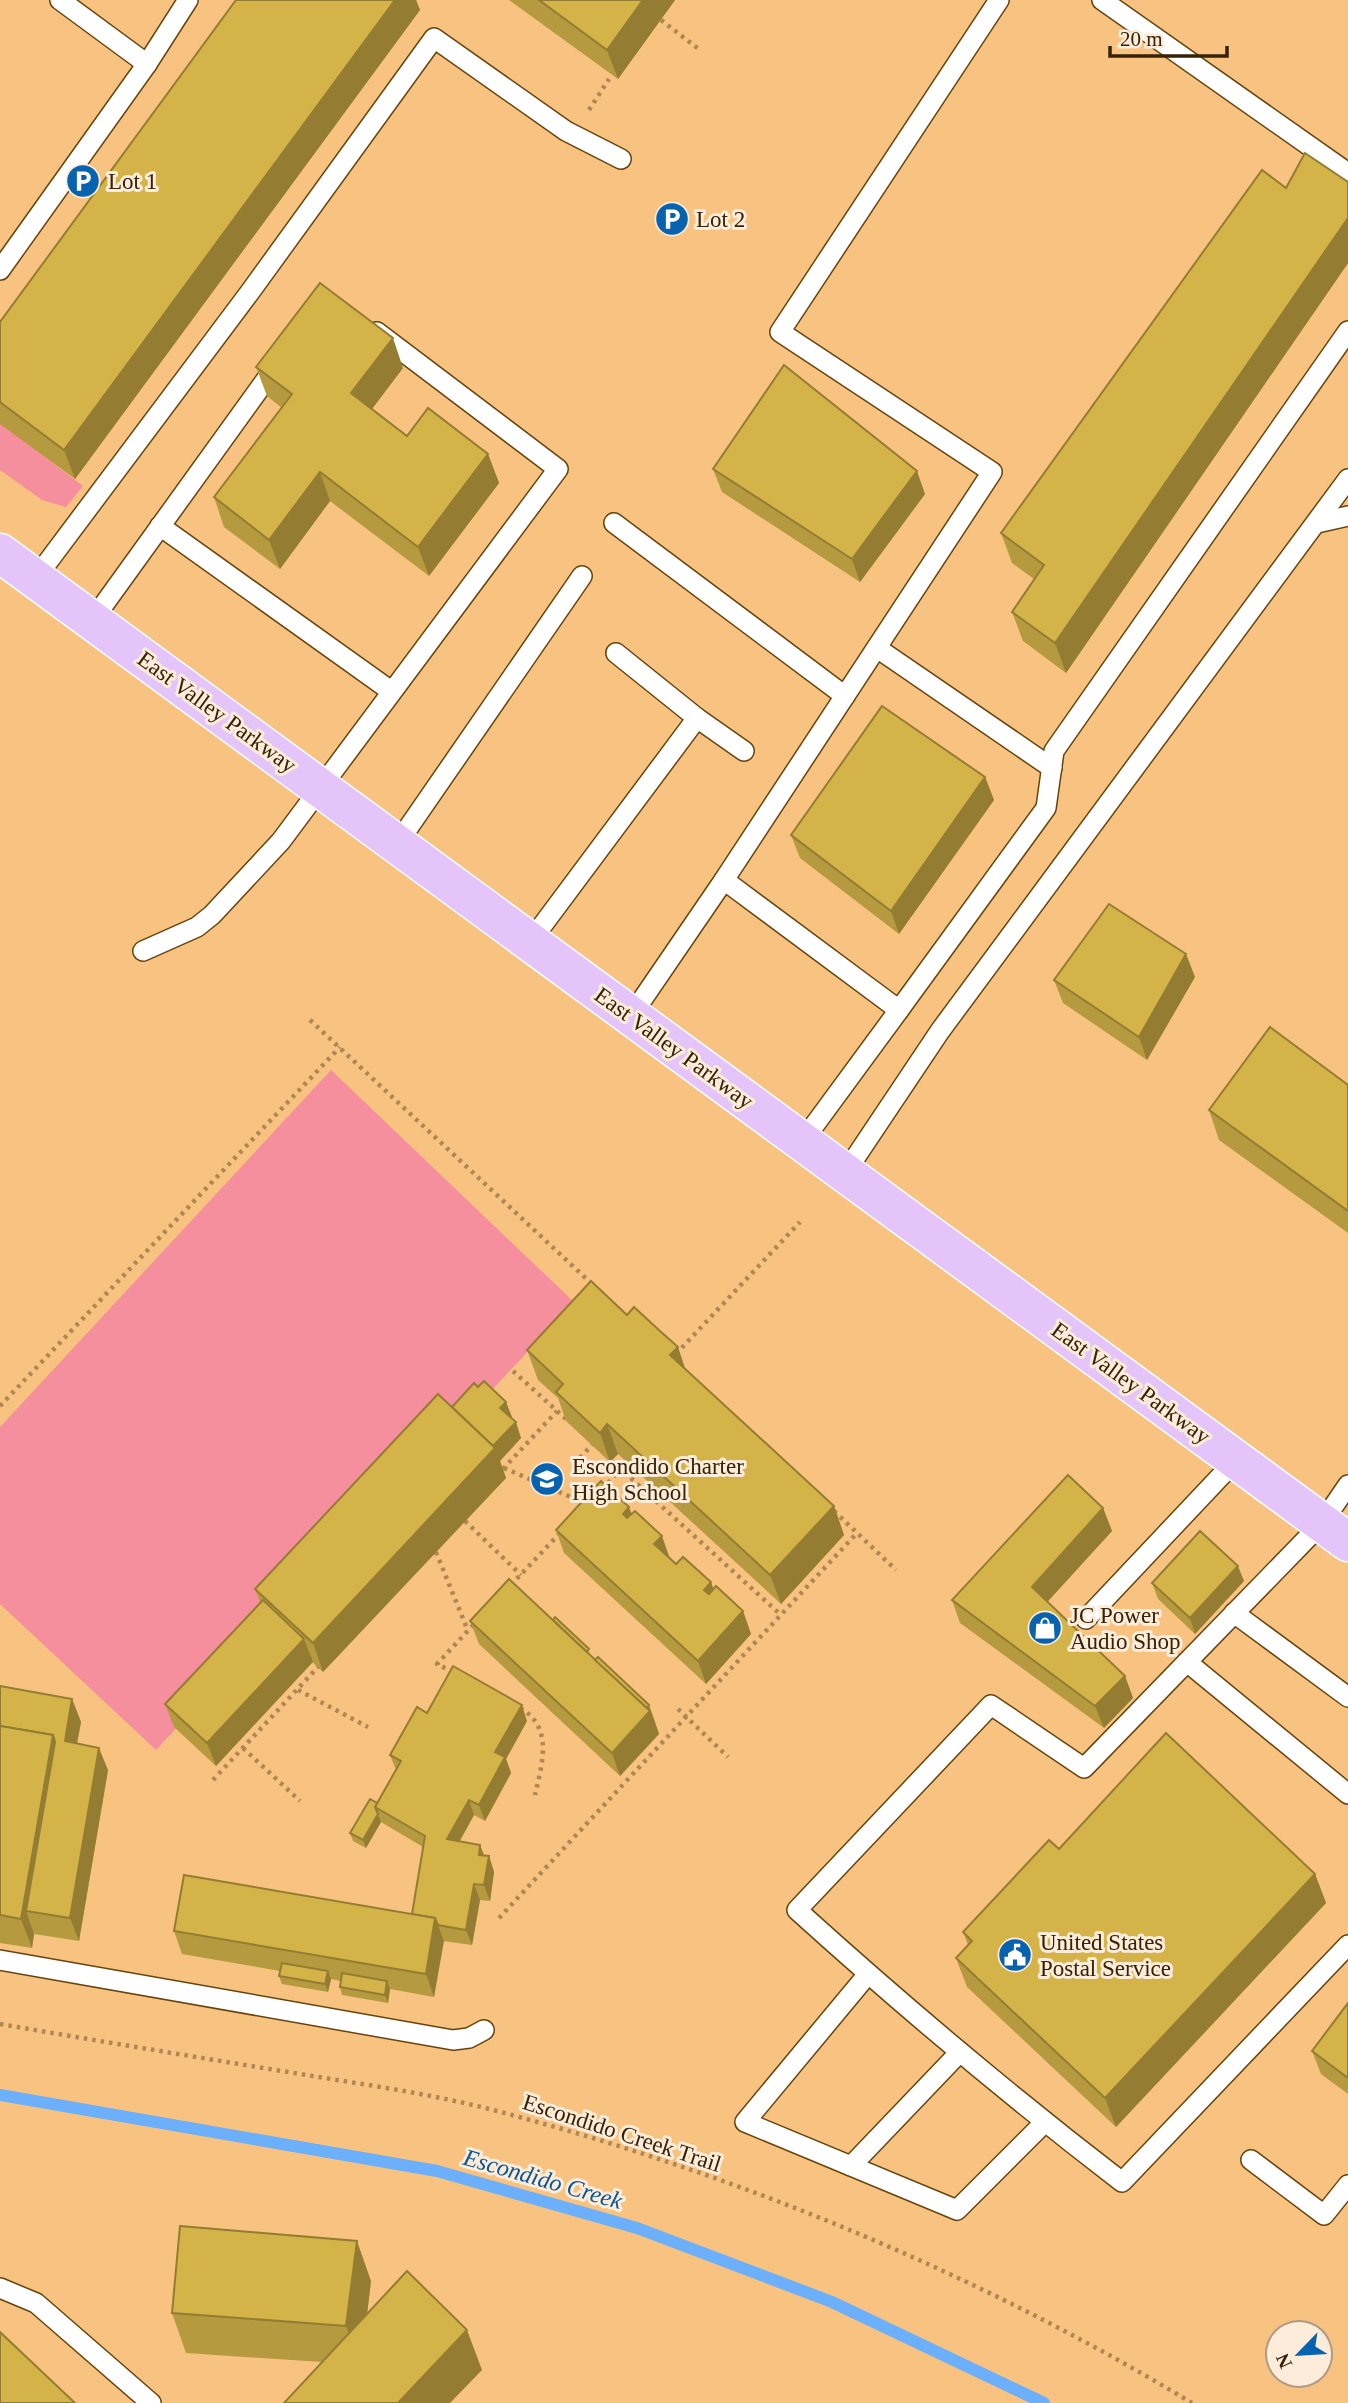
<svg xmlns="http://www.w3.org/2000/svg" width="1348" height="2403" font-family="Georgia,serif">
	<style>
		.green { fill: #f58f9d }
		.lines { fill: none; stroke-linecap: round; stroke-linejoin: round }
		.stream { stroke: #6cb0fb; stroke-width: 12 }
		.lane-casing { stroke: #68440d; stroke-width: 22 }
		.primary-casing { stroke: #fff; stroke-width: 41 }
		.path { stroke: #b08753; stroke-width: 4.5; stroke-dasharray: 3.5 5; stroke-linecap: butt }
		.lane { stroke: #fff; stroke-width: 19 }
		.primary { stroke: #e5c5f9; stroke-width: 38 }
		.wall { fill: #b69a3f }
		.shaded-wall { fill: #947d33 }
		.building { fill: #d4b349; stroke: #947d33; stroke-width: 2 }
		.labels { text-anchor: middle; dominant-baseline: central; stroke-width: 6; stroke-linejoin: round; paint-order: stroke }
		.poi-label { font-size: 23px; fill: #362206; stroke: #fcecd9; text-anchor: start }
		.street-label { font-size: 23px; fill: #362206; stroke: #fcecd9 }
		.water-label { font-size: 24px; font-style: italic; fill: #095597; stroke: #fcecd9 }
	</style>
	<rect width="100%" height="100%" fill="#f8c381"/>
	<!-- green -->
	<g class="green">
		<polygon points="0,423 83,486 66,507 42,500 0,470"/>
		<polygon points="331,1070 574,1302 156,1750 0,1604 0,1427"/>
	</g>
	<g class="lines">
		<!-- stream -->
		<polyline class="stream" points="0,2095 437,2171 637,2228 832,2302 1044,2403"/>
		<!-- lane casing -->
		<g class="lane-casing">
			<g id="lane">
				<polyline points="60,0 147,64"/>
				<polyline points="1102,0 1348,173"/>
				<polyline points="0,270 147,64 188,0"/>
				<polyline points="614,523 845,696"/>
				<polyline points="1317,523 1348,516"/>
				<polyline points="160,526 391,691"/>
				<polyline points="35,579 250,292 434,38 566,131 621,159"/>
				<polyline points="92,621 278,363"/>
				<polyline points="877,648 1052,768"/>
				<polyline points="616,653 697,718"/>
				<polyline points="397,844 582,576"/>
				<polyline points="724,880 992,472 780,332 999,0"/>
				<polyline points="530,942 697,718 744,751"/>
				<polyline points="143,951 197,927 212,915 281,841 558,469 377,332"/>
				<polyline points="899,1010 1046,808 1054,751 1348,331"/>
				<polyline points="631,1016 724,880 899,1010 802,1142"/>
				<polyline points="845,1173 940,1031 1348,479"/>
				<path d="M1348 1485 1322 1523 1084 1768 991 1705 797 1910C902 2005 1010 2096 1122 2182L1348 1945"/>
				<polyline points="1234,1613 1348,1697"/>
				<polyline points="1086,1619 1236,1460"/>
				<polyline points="1187,1662 1348,1794"/>
				<polyline points="0,1960 453,2040 469,2038 484,2030"/>
				<polyline points="868,1974 745,2122 957,2210 1045,2122"/>
				<polyline points="1251,2160 1324,2215 1348,2185"/>
				<polyline points="851,2166 960,2052"/>
				<polyline points="0,2288 36,2303 151,2403"/>
			</g>
		</g>
		<!-- primary casing -->
		<g class="primary-casing">
			<polyline id="primary" points="0,553 1348,1542"/>
		</g>
		<!-- path -->
		<g class="path">
			<polyline points="661,20 700,50"/>
			<polyline points="589,110 609,79"/>
			<polyline points="310,1020 593,1285"/>
			<polyline points="676,1354 800,1222"/>
			<polyline points="513,1371 567,1420"/>
			<polyline points="0,1406 340,1047"/>
			<polyline points="612,1461 781,1615"/>
			<polyline points="574,1464 592,1445"/>
			<polyline points="504,1468 587,1504"/>
			<polyline points="503,1469 557,1411"/>
			<polyline points="602,1489 621,1469"/>
			<polyline points="834,1511 896,1570"/>
			<polyline points="465,1521 521,1575"/>
			<polyline points="436,1552 468,1631"/>
			<polyline points="511,1585 560,1533"/>
			<polyline points="453,1672 437,1664 476,1622"/>
			<polyline points="298,1690 368,1727"/>
			<path d="M520 1708C554 1727 542 1764 535 1795"/>
			<polyline points="678,1709 728,1757"/>
			<polyline points="243,1748 300,1801"/>
			<polyline points="213,1780 318,1667"/>
			<polyline points="499,1918 857,1533"/>
			<path d="M0 2024C98 2041 196 2057 294 2073 360 2084 428 2093 493 2110 738 2174 975 2272 1192 2403"/>
		</g>
		<!-- lane -->
		<use href="#lane" class="lane"/>
		<!-- primary -->
		<use href="#primary" class="primary"/>
	</g>
	<!-- wall -->
	<g class="wall">
		<polygon points="236,0 416,0 420,10 75,479 0,424 0,322"/>
		<polygon points="509,0 675,0 618,79"/>
		<polygon points="1348,182 1348,263 1066,673 1023,641 1012,612 1034,579 1012,563 1001,533 1286,188"/>
		<polygon points="256,367 403,368 372,409 407,436 488,454 499,483 429,576 330,501 280,569 224,527 214,497 282,408 267,396"/>
		<polygon points="713,469 925,494 860,582 722,492"/>
		<polygon points="985,777 994,800 899,934 800,858 791,835"/>
		<polygon points="1195,977 1147,1060 1063,1003 1054,980"/>
		<polygon points="1348,1085 1348,1233 1219,1140 1209,1110"/>
		<polygon points="527,1350 685,1369 834,1506 844,1535 781,1604 618,1454 610,1462 566,1421 558,1398 538,1380"/>
		<polygon points="478,1387 506,1402 511,1418 521,1438 500,1461 506,1478 323,1672 312,1662 216,1766 174,1727 165,1704 260,1602 255,1589 452,1407"/>
		<polygon points="1103,1508 1112,1531 1047,1602 1125,1676 1133,1698 1104,1728 960,1623 952,1600"/>
		<polygon points="632,1514 676,1564 711,1582 713,1589 743,1611 751,1634 706,1684 564,1553 556,1530"/>
		<polygon points="1244,1581 1195,1634 1158,1599 1152,1583"/>
		<polygon points="470,1621 652,1713 659,1734 620,1776 479,1644"/>
		<polygon points="0,1686 72,1699 81,1722 77,1743 108,1770 79,1941 34,1934 32,1948 0,1943"/>
		<polygon points="427,1713 527,1721 506,1759 511,1773 485,1821 474,1815 460,1841 480,1845 484,1856 489,1856 494,1872 490,1901 480,1900 472,1945 443,1941 434,1997 390,1989 388,2003 342,1995 340,1987 341,1981 331,1979 328,1992 282,1984 279,1976 280,1971 182,1954 174,1931 412,1914 423,1847 381,1822 366,1848 353,1841 350,1833 377,1803 396,1770 390,1755"/>
		<polygon points="1059,1849 1315,1874 1326,1903 1116,2127 967,1987 956,1958 968,1945 963,1932"/>
		<polygon points="1348,2003 1348,2094 1321,2074 1312,2051"/>
		<polygon points="371,2281 367,2314 482,2370 322,2362 186,2353 172,2313"/>
	</g>
	<!-- shaded-wall -->
	<g class="shaded-wall">
		<polygon points="395,0 416,0 420,10 75,479 64,450"/>
		<polygon points="643,0 675,0 618,79 607,50"/>
		<polygon points="1348,218 1348,263 1066,673 1055,643"/>
		<polygon points="393,338 403,368 362,422 351,393"/>
		<polygon points="488,454 499,483 429,576 418,547"/>
		<polygon points="917,471 925,494 860,582 852,559"/>
		<polygon points="320,472 330,501 280,569 269,540"/>
		<polygon points="985,777 994,800 899,934 891,911"/>
		<polygon points="1186,954 1195,977 1147,1060 1139,1037"/>
		<polygon points="678,1347 688,1377 670,1355"/>
		<polygon points="506,1402 512,1417 506,1424 500,1408"/>
		<polygon points="516,1422 521,1438 500,1461 506,1478 323,1672 313,1643"/>
		<polygon points="607,1424 618,1454 610,1462 600,1433"/>
		<polygon points="834,1506 844,1535 781,1604 770,1575"/>
		<polygon points="629,1507 638,1530 623,1514"/>
		<polygon points="1103,1508 1112,1531 1040,1610 1032,1587"/>
		<polygon points="662,1536 670,1559 654,1544"/>
		<polygon points="1238,1566 1244,1581 1195,1634 1190,1618"/>
		<polygon points="711,1582 719,1605 704,1590"/>
		<polygon points="743,1611 751,1634 706,1684 698,1661"/>
		<polygon points="304,1639 313,1662 216,1766 207,1743"/>
		<polygon points="1125,1676 1133,1698 1104,1728 1095,1706"/>
		<polygon points="72,1699 81,1722 73,1764 65,1741"/>
		<polygon points="522,1705 527,1721 506,1759 511,1773 485,1821 479,1805 495,1752"/>
		<polygon points="649,1705 659,1734 620,1776 612,1753 642,1713"/>
		<polygon points="53,1735 64,1765 26,1911 34,1934 32,1948 21,1919"/>
		<polygon points="99,1748 108,1770 79,1941 70,1918"/>
		<polygon points="469,1800 474,1815 452,1854 447,1839"/>
		<polygon points="378,1814 381,1822 366,1848 363,1840"/>
		<polygon points="480,1845 486,1860 479,1855"/>
		<polygon points="489,1856 494,1872 490,1901 484,1885"/>
		<polygon points="1315,1874 1326,1903 1116,2127 1105,2098"/>
		<polygon points="474,1884 480,1900 472,1945 466,1930"/>
		<polygon points="435,1918 444,1941 434,1997 426,1974"/>
		<polygon points="328,1971 331,1979 328,1992 325,1984"/>
		<polygon points="387,1981 390,1989 388,2003 385,1995"/>
		<polygon points="357,2241 371,2281 361,2365 346,2326"/>
		<polygon points="467,2330 482,2370 450,2403 398,2403"/>
	</g>
	<!-- building -->
	<g class="building">
		<polygon points="236,0 395,0 64,450 0,402 0,322"/>
		<polygon points="539,0 643,0 607,50"/>
		<polygon points="1305,153 1348,182 1348,218 1055,643 1012,612 1044,565 1001,533 1262,170 1286,188"/>
		<polygon points="320,283 393,338 351,393 407,436 428,408 488,454 418,547 320,472 269,540 214,497 292,394 256,367"/>
		<polygon points="784,365 917,471 852,559 713,469"/>
		<polygon points="882,706 985,777 891,911 791,835"/>
		<polygon points="1109,904 1186,954 1139,1037 1054,980"/>
		<polygon points="1270,1027 1348,1085 1348,1211 1209,1110"/>
		<polygon points="591,1281 627,1315 634,1307 660,1331 678,1347 670,1355 834,1506 770,1575 607,1424 600,1433 556,1392 563,1384 527,1350"/>
		<polygon points="484,1381 506,1402 500,1408 516,1422 493,1446 452,1407 474,1383 478,1387"/>
		<polygon points="438,1394 495,1448 313,1643 255,1589"/>
		<polygon points="1068,1475 1103,1508 1032,1587 1125,1676 1095,1706 952,1600"/>
		<polygon points="601,1481 629,1507 623,1514 627,1518 635,1511 662,1536 654,1544 676,1564 683,1557 711,1582 704,1590 709,1594 716,1586 743,1611 698,1661 556,1530"/>
		<polygon points="1200,1531 1238,1566 1190,1618 1152,1583"/>
		<polygon points="509,1579 650,1711 612,1753 470,1621"/>
		<polygon points="263,1600 304,1639 207,1743 165,1704"/>
		<polygon points="555,1617 589,1649 587,1652 553,1620"/>
		<polygon points="598,1657 649,1705 647,1708 595,1660"/>
		<polygon points="453,1666 522,1705 495,1752 505,1757 479,1805 469,1800 447,1839 480,1845 479,1855 489,1856 484,1885 474,1884 466,1930 438,1925 435,1918 412,1914 425,1836 375,1807 401,1761 390,1755 417,1707 427,1713"/>
		<polygon points="0,1686 72,1699 65,1741 99,1748 70,1918 26,1911 55,1742 53,1735 0,1726"/>
		<polygon points="0,1726 53,1735 21,1919 0,1915"/>
		<polygon points="1166,1733 1315,1874 1105,2098 956,1958 972,1941 963,1932 1049,1840 1059,1849"/>
		<polygon points="370,1799 377,1803 375,1807 378,1814 363,1840 350,1833"/>
		<polygon points="184,1875 435,1918 426,1974 174,1931"/>
		<polygon points="282,1963 328,1971 325,1984 279,1976"/>
		<polygon points="342,1973 387,1981 385,1995 340,1987"/>
		<polygon points="1348,2003 1348,2078 1312,2051"/>
		<polygon points="180,2226 357,2241 346,2326 172,2313"/>
		<polygon points="407,2271 467,2330 398,2403 284,2403"/>
		<polygon points="0,2332 75,2403 0,2403"/>
	</g>
	<!-- icons -->
	<defs>
		<g id="parking-disc" transform="scale(1.75)"><circle r="9.5" fill="#0763b0" stroke="#fcecd9"/><path d="M-3.5-5.5H1a3.5 3.5 0 0 1 0 7H-1V5.5H-3.5ZM-1-3.4V-.6H.8a1.4 1.4 0 0 0 0-2.8Z" fill="#fff"/></g>
		<g id="school-disc" transform="scale(1.75)"><circle r="9.5" fill="#0763b0" stroke="#fcecd9"/><path d="M0-5L7-2L0 1L-7-2ZM-4 1L0 2.5L4 1V4Q0 6-4 4Z" fill="#fff"/></g>
		<g id="shop-disc" transform="scale(1.75)"><circle r="9.5" fill="#0763b0" stroke="#fcecd9"/><path d="M-5-2.5h2.3a2.7 3.5 0 0 1 5.4 0H5L5.5 6h-11ZM-1.5-2.5h3a1.5 2.3 0 0 0-3 0Z" fill="#fff"/></g>
		<g id="civic-disc" transform="scale(1.75)"><circle r="9.5" fill="#0763b0" stroke="#fcecd9"/><path d="M-.6-6.5H3V-4.5H.6V-3L4-1V1h2V6H-6V1h2V-1L-.6-3ZM-1.2 2.5V6h2.4V2.5Z" fill="#fff"/></g>
	</defs>
	<g fill-rule="evenodd">
		<use href="#parking-disc" x="83" y="181"/>
		<use href="#parking-disc" x="672" y="219"/>
		<use href="#school-disc" x="547" y="1479"/>
		<use href="#shop-disc" x="1045" y="1628"/>
		<use href="#civic-disc" x="1015" y="1955"/>
	</g>
	<g class="labels">
		<!-- poi labels -->
		<g class="poi-label">
			<text x="108" y="181">Lot 1</text>
			<text x="696" y="219">Lot 2</text>
			<text x="572" y="1466">Escondido Charter<tspan x="572" dy="26">High School</tspan></text>
			<text x="1070" y="1615">JC Power<tspan x="1070" dy="26">Audio Shop</tspan></text>
			<text x="1040" y="1942">United States<tspan x="1040" dy="26">Postal Service</tspan></text>
		</g>
		<!-- street labels -->
		<g class="street-label">
			<text transform="translate(217 712) rotate(36)">East Valley Parkway</text>
			<text transform="translate(674 1048) rotate(36)">East Valley Parkway</text>
			<text transform="translate(1131 1383) rotate(36)">East Valley Parkway</text>
			<text transform="translate(622 2133) rotate(18)">Escondido Creek Trail</text>
		</g>
		<!-- water labels -->
		<g class="water-label">
			<text transform="translate(543 2179) rotate(16)">Escondido Creek</text>
		</g>
	</g>
	<!-- north arrow -->
	<g transform="translate(1299 2354) rotate(245)"><circle r="33" fill="#fcecd9" stroke="#ad9b85" stroke-width="2"/>
	<path d="M0-5L12 26L0 18L-12 26Z" fill="#0763b0"/>
	<text y="-10" font-size="19" font-weight="bold" text-anchor="middle" fill="#362206">N</text>
	</g>
	<!-- scale -->
	<path d="M1110 46v10h117v-10" fill="none" stroke="#362206" stroke-width="3.5"/>
	<text x="1120" y="46" font-size="21" fill="#362206" stroke="#fcecd9" stroke-width="5" paint-order="stroke">20 m</text>
</svg>
